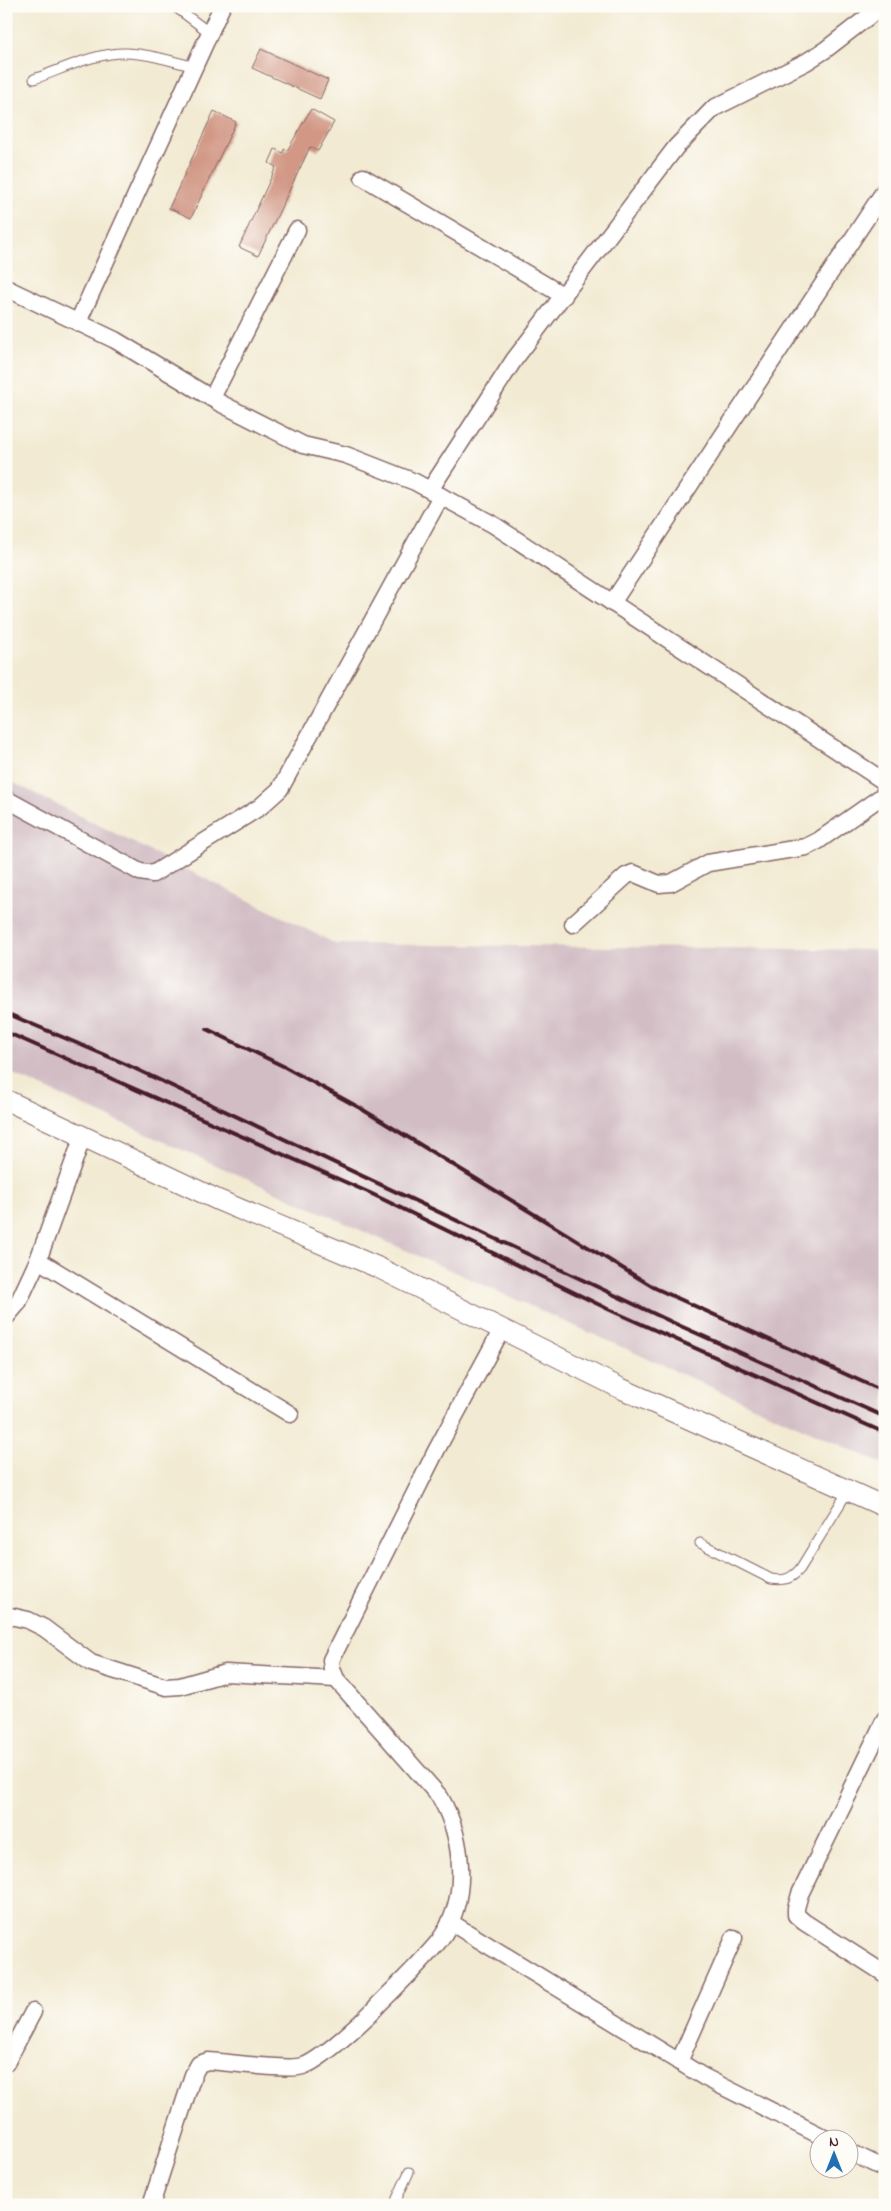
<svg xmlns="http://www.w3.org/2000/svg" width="891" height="2211" font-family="'Indie Flower',sans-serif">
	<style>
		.industrial { fill: #d2bdc5 }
		.building { fill: #d29785 }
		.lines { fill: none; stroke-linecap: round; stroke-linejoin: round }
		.service-casing { stroke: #856665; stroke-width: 11 }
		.minor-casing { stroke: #856665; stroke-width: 19 }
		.tertiary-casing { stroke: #856665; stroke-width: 22 }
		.service { stroke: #fff; stroke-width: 9 }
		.minor { stroke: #fff; stroke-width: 16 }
		.tertiary { stroke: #fff; stroke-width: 20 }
		.rail { stroke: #4a1f2b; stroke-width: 4 }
	</style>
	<rect width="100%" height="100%" fill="#fdfcf7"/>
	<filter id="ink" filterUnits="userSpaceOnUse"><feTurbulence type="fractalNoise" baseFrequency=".02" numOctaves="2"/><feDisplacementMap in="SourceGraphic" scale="10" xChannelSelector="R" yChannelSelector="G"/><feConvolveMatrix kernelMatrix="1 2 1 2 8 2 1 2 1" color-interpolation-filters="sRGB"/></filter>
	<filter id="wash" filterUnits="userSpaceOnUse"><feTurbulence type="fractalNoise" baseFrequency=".0096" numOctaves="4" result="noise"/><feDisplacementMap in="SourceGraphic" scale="20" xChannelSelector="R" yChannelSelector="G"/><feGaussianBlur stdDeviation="1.12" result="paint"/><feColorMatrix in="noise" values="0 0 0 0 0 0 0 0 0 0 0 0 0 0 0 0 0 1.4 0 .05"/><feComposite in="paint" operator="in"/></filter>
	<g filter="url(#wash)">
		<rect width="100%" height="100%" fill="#f2ead2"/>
		<!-- industrial -->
		<polygon class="industrial" points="6,779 336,944 885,950 885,1465 6,1071"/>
		<g id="blocks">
			<!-- building -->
			<g class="building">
				<polygon points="261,49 328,80 320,99 252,68"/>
				<polygon points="311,109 334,122 318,151 310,147 258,256 239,247 276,167 269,163 275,149 283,153 284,149 287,151"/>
				<polygon points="214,111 236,122 191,218 169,208"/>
			</g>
		</g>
	</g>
	<g filter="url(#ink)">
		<use href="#blocks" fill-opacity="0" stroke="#856665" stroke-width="1"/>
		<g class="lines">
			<!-- service casing -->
			<g class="service-casing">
				<g id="service">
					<polyline points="174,6 210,33"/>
					<path d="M34 79C63 69 96 52 127 53 150 54 172 61 195 67"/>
					<path d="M700 1543 771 1579C785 1581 791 1579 800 1569L848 1491"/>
					<polyline points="394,2205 409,2172"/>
				</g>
			</g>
			<!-- minor casing -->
			<g class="minor-casing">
				<g id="minor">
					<polyline points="363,177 564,296"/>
					<polyline points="6,288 115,340 218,402 303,445 346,455 415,482 494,525 885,782"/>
					<polyline points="78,322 222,6"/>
					<polyline points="212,398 297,230"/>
					<polyline points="430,490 514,360 676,147 714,108 806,62 825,50 882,6"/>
					<polyline points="612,603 885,190"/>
					<polyline points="6,799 140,872 153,874 260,807 280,789 441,496"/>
					<polyline points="573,924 626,876 633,873 659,884 671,883 708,863 806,847 818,841 885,794"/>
					<polyline points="38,1260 290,1414"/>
					<polyline points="6,1317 18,1303 38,1260 83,1136"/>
					<polyline points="6,1615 28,1620 44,1628 91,1663 166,1687 180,1686 226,1673 336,1679"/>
					<polyline points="885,1719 800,1894 796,1908 796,1915 804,1922 885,1974"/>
					<polyline points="450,1922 704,2077 825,2138"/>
					<polyline points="679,2062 734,1938"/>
					<polyline points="6,2063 33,2012"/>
					<polyline points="848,2151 885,2169"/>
					<path d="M151 2205 193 2075 199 2064 208 2061C228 2062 287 2071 303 2066 320 2061 366 2019 379 2004 399 1984 421 1963 439 1941 470 1900 464 1839 440 1797L336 1679 332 1669 331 1660 437 1449 502 1329"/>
				</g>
			</g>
			<!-- tertiary casing -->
			<g class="tertiary-casing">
				<polyline id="tertiary" points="6,1100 218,1200 377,1267 620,1388 885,1507"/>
			</g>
			<!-- service -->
			<use href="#service" class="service"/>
			<!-- minor -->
			<use href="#minor" class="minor"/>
			<!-- tertiary -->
			<use href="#tertiary" class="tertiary"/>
			<!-- rail -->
			<g class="rail">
				<polyline points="6,1013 121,1062 676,1324 885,1417"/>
				<polyline points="207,1029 283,1066 360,1108 655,1288 885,1392"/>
				<polyline points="6,1032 370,1193 610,1310 885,1433"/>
			</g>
		</g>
	</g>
	<!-- margin -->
	<rect width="891" height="2211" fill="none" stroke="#fdfcf7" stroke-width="25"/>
	<!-- north arrow -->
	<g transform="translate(834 2154)"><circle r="24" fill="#fdfcf7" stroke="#b5a4a5"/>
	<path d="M0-4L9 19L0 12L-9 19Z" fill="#1f6fb2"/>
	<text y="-8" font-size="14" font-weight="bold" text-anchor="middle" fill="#4a1f2b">N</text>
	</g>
</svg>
